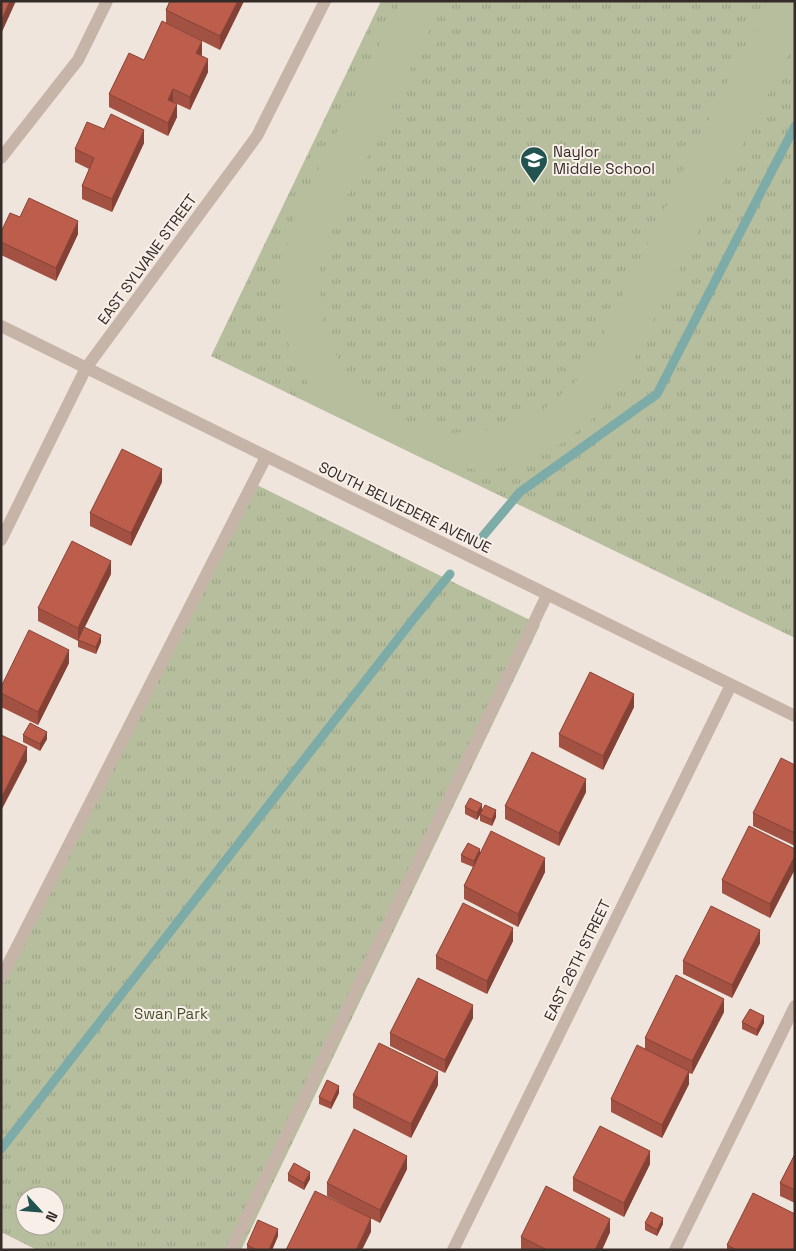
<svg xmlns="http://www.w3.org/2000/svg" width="796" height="1251" font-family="'Space Grotesk',sans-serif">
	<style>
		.grass { fill: url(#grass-tufts); fill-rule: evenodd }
		.garden { fill: #b6be9d }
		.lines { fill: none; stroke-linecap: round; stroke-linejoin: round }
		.stream { stroke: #7daba8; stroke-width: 9 }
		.minor { stroke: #c7b4a9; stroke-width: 12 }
		.wall { fill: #a35142 }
		.shaded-wall { fill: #844236 }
		.building { fill: #bd5e4d; stroke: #844236 }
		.labels { text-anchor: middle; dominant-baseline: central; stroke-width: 4; stroke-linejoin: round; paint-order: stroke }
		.poi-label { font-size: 15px; fill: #352b28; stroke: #f8efe8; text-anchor: start }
		.street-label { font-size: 15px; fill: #352b28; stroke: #f8efe8 }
		.park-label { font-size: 15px; fill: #47512e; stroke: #f8efe8 }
	</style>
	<defs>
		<pattern id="grass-tufts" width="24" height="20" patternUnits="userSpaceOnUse" patternTransform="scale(1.25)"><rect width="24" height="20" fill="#b6be9d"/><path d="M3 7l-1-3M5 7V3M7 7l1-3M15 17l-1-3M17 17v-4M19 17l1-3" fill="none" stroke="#9da387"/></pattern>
	</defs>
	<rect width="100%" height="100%" fill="#f0e5dc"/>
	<!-- grass -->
	<g class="grass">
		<polygon points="381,1 795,1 795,638 211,356"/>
		<path d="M251 482 540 625 241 1250H37L1 1232V984ZM25 1196H55V1226H25Z"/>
	</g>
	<!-- garden -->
	<polygon class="garden" points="401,1 444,1 331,229 319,273 322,319 339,362 369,397 408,422 453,433 492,429 499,429 542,411 576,381 600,341 767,1 795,1 795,41 632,363 597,416 547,454 487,472 428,461 371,433 318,403 289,347 279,285 292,223"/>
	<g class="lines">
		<!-- stream -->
		<g class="stream">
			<polyline points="483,536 520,492 657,394 795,126"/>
			<polyline points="1,1149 415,617 450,574"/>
		</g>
		<!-- minor -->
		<g class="minor">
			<polyline points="1,158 78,60 107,1"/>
			<polyline points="1,326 795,716"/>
			<polyline points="1,540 86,368 257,136 325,1"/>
			<polyline points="1,978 266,457"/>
			<polyline points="231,1250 547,595"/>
			<polyline points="453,1250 731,685"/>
			<polyline points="675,1250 795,1006"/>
		</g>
	</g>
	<!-- wall -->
	<g class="wall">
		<polygon points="170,1 244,1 220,50 166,23 166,10"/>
		<polygon points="202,54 201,56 208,72 190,110 173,102 177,117 168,136 109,107 109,94 144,60"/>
		<polygon points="104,129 144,143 112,212 82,199 82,186 89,169 75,162 75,149"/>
		<polygon points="20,217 78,234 56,281 1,255 1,232"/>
		<polygon points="162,482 131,546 90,526 90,513"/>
		<polygon points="111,574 84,628 101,642 96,654 78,647 78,640 78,641 38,621 38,608"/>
		<polygon points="69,663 38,725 1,707 1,687"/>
		<polygon points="634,707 603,770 559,747 559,734"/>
		<polygon points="23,735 47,739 40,751 23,742"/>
		<polygon points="795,765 795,846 753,826 753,813"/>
		<polygon points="586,792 559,846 505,819 505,806"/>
		<polygon points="465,807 482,810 496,817 492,826 480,821 480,815 477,820 465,814"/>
		<polygon points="795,849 795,869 770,918 722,893 722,880"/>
		<polygon points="480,852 545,872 518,927 464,899 464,886 473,867 461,862 461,855"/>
		<polygon points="513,941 487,994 436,969 436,956"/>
		<polygon points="760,943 732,998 683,974 683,961"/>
		<polygon points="724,1012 692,1074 689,1073 689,1084 662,1138 611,1112 611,1099 645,1049 645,1038"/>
		<polygon points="473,1018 445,1073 390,1046 390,1033"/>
		<polygon points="742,1022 764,1023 757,1036 742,1029"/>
		<polygon points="438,1085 411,1138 353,1108 353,1095"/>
		<polygon points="339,1093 331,1109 319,1104 319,1097"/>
		<polygon points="795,1154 795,1203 780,1196 780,1183"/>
		<polygon points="650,1164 624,1217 573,1191 573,1178"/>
		<polygon points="407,1169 380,1223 327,1196 327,1183"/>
		<polygon points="288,1174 310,1179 304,1190 288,1181"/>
		<polygon points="645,1223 663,1224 657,1236 645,1230"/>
		<polygon points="610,1232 602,1250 521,1250 521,1237"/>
		<polygon points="278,1236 272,1250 247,1250 247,1245"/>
		<polygon points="727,1245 795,1250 727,1250"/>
	</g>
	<!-- shaded-wall -->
	<g class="shaded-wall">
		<polygon points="10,1 16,1 1,34 1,21"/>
		<polygon points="238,1 244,1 220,50 220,36"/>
		<polygon points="202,41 202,54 196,66 196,53"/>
		<polygon points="208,59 208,72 190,110 190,97"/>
		<polygon points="173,89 173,102 168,100"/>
		<polygon points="177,104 177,117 168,136 168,123"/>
		<polygon points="144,130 144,143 112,212 112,199"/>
		<polygon points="78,221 78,234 56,281 56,268"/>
		<polygon points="162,469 162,482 131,546 131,533"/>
		<polygon points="111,561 111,574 78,641 78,628"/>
		<polygon points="101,635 101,642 96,654 96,647"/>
		<polygon points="69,650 69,663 38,725 38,712"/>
		<polygon points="634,694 634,707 603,770 603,756"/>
		<polygon points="47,732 47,739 40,751 40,744"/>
		<polygon points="27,747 27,761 1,811 1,798"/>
		<polygon points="586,779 586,792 559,846 559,833"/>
		<polygon points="482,804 482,811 477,820 477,813"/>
		<polygon points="496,810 496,817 492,826 492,820"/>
		<polygon points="480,849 480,856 474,868 474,861"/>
		<polygon points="795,856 795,869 770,918 770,904"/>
		<polygon points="545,858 545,872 518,927 518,914"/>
		<polygon points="513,928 513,941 487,994 487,981"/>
		<polygon points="760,930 760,943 732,998 732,985"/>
		<polygon points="724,999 724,1012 692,1074 692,1061"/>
		<polygon points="473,1005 473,1018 445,1073 445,1060"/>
		<polygon points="764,1016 764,1023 757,1036 757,1030"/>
		<polygon points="689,1071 689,1084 662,1138 662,1125"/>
		<polygon points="438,1072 438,1085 411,1138 411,1124"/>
		<polygon points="339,1086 339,1093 331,1109 331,1103"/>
		<polygon points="650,1151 650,1164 624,1217 624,1203"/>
		<polygon points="407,1156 407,1169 380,1223 380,1210"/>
		<polygon points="310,1172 310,1179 304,1190 304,1183"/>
		<polygon points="371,1218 371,1232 362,1250 356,1250"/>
		<polygon points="663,1218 663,1224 657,1236 657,1230"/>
		<polygon points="610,1219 610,1232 602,1250 595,1250"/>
		<polygon points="278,1229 278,1236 272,1250 269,1250"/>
	</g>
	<!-- building -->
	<g class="building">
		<polygon points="1,1 10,1 1,21"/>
		<polygon points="170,1 238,1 220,36 166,10"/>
		<polygon points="162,21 202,41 196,53 208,59 190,97 173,89 168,100 177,104 168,123 109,94 129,53 144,60"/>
		<polygon points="111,114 144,130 112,199 82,186 94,158 75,149 87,122 104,129"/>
		<polygon points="29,198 78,221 56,268 1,242 1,232 10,213 20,217"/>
		<polygon points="122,449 162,469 131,533 90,513"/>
		<polygon points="72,541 111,561 78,628 38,608"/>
		<polygon points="84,627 101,635 96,647 78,640"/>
		<polygon points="29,630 69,650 38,712 1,693 1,687"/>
		<polygon points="590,672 634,694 603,756 559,734"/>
		<polygon points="30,723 47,732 40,744 23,735"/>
		<polygon points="1,735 27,747 1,798"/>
		<polygon points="532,752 586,779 559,833 505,806"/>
		<polygon points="781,758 795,765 795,833 753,813"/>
		<polygon points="470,798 482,804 477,813 465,807"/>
		<polygon points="485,805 496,810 492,820 480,814"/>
		<polygon points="749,826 795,849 795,856 770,904 722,880"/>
		<polygon points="491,831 545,858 518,914 464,886"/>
		<polygon points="468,843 480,849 474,861 461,855"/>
		<polygon points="463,903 513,928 487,981 436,956"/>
		<polygon points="711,906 760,930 732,985 683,961"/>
		<polygon points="676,975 724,999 692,1061 645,1038"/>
		<polygon points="418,978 473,1005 445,1060 390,1033"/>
		<polygon points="750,1009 764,1016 757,1030 742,1022"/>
		<polygon points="379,1043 438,1072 411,1124 353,1095"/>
		<polygon points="637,1045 689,1071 662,1125 611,1099"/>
		<polygon points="327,1080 339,1086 331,1103 319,1097"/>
		<polygon points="600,1126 650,1151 624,1203 573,1178"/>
		<polygon points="354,1129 407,1156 380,1210 327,1183"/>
		<polygon points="795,1154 795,1190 780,1183"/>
		<polygon points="294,1163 310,1172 304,1183 288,1174"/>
		<polygon points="546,1186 610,1219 595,1250 547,1250 521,1237"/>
		<polygon points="315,1191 371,1218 356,1250 286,1250"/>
		<polygon points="753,1193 795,1214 795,1250 737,1250 727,1245"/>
		<polygon points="651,1212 663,1218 657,1230 645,1223"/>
		<polygon points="258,1220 278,1229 269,1250 257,1250 247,1245"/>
	</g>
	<!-- icons -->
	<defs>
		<g id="school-pin" transform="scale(1.4375)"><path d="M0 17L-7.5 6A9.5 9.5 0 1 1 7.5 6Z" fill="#215351" stroke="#f8efe8"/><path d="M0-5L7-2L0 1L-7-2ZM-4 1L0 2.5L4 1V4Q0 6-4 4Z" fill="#fff"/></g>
	</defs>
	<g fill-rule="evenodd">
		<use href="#school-pin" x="534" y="160"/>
	</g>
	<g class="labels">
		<!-- poi labels -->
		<g class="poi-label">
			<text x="553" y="151">Naylor<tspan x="553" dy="17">Middle School</tspan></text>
		</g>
		<!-- street labels -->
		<g class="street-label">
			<text transform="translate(147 259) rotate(-54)">EAST SYLVANE STREET</text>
			<text transform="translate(405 507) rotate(26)">SOUTH BELVEDERE AVENUE</text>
			<text transform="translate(577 960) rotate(-64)">EAST 26TH STREET</text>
		</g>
		<!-- park labels -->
		<g class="park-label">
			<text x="171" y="1013">Swan Park</text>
		</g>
	</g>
	<!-- border -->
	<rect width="796" height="1251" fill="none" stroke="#352b28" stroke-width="5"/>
	<!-- north arrow -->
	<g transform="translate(40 1211) rotate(116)"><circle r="24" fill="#f8efe8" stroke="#aaa19b"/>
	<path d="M0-4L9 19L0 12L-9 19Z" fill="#215351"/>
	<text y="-8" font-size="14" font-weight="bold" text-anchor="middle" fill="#352b28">N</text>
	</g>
</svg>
